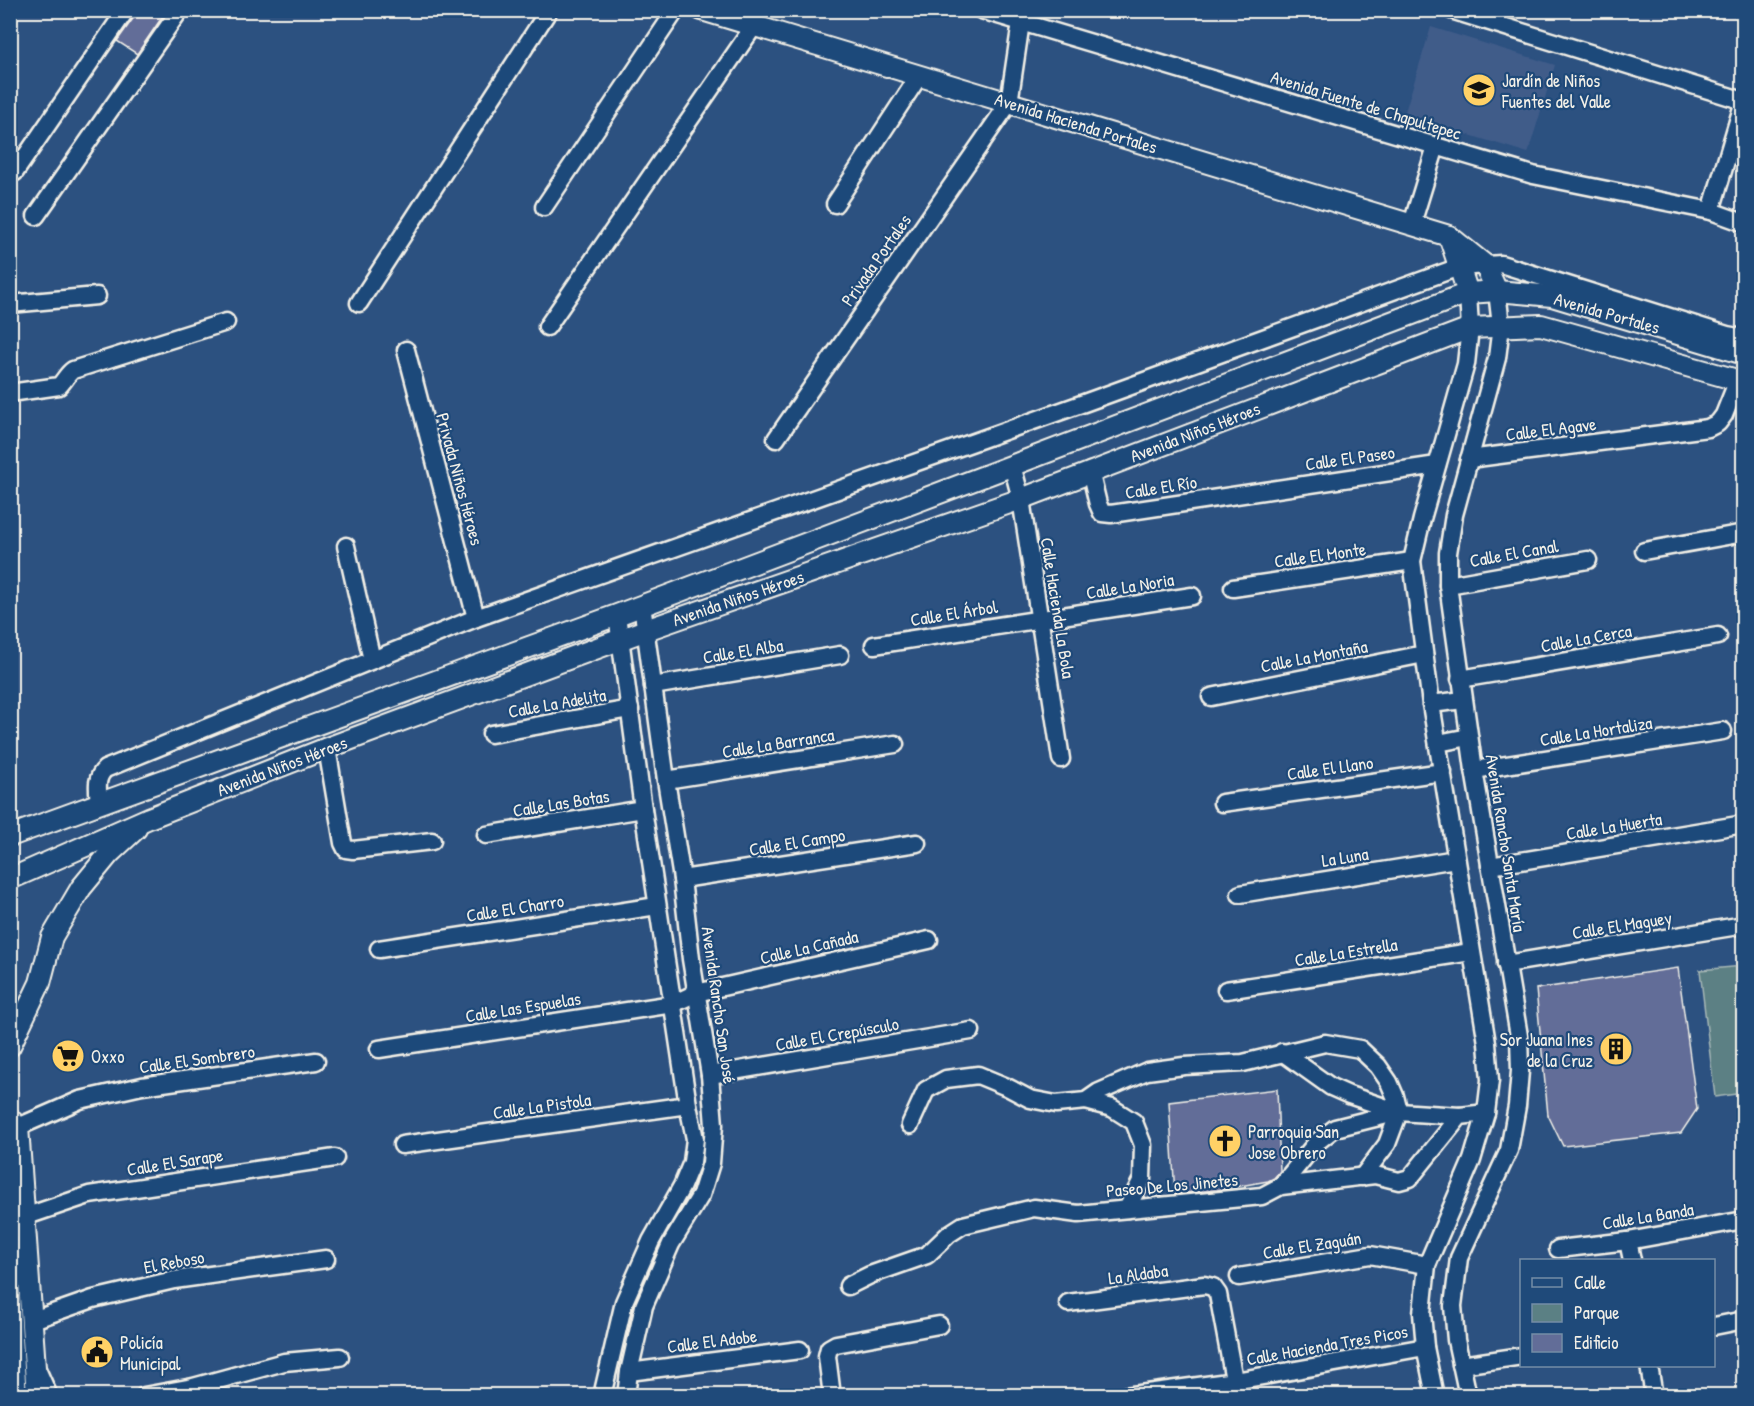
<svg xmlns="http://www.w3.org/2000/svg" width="1754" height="1406" font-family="'Patrick Hand',sans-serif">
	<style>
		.built { fill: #405c89 }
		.green { fill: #5b8084; stroke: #a8b8b6; stroke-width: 1.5 }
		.building { fill: #626d98; stroke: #f4f1e8; stroke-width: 1.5 }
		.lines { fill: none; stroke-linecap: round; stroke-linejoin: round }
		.minor-casing { stroke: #f4f1e8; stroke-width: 21 }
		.major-casing { stroke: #f4f1e8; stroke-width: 24 }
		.minor { stroke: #1f4a7a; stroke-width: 16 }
		.major { stroke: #1f4a7a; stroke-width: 20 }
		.labels { text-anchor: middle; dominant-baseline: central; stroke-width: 4.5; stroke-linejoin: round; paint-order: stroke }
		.poi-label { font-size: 18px; fill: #f4f1e8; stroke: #1f4a7a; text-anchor: start }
		.street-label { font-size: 18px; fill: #f4f1e8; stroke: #1f4a7a }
	</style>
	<rect width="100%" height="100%" fill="#2c5180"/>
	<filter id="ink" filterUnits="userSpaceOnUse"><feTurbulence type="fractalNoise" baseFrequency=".0167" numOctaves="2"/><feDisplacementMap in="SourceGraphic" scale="12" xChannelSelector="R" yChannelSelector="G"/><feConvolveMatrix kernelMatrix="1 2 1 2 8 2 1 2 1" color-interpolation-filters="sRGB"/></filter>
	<g filter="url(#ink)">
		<!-- built -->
		<polygon class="built" points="1431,27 1555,65 1528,153 1404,115"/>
		<!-- green -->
		<polygon class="green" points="1743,966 1743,1093 1715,1097 1700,970"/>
		<!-- building -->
		<g class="building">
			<polygon points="136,10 167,10 137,54 117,41 135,16"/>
			<polygon points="1678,968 1697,1109 1681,1133 1563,1146 1548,1115 1536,989"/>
			<polygon points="1277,1089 1280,1171 1274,1178 1268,1181 1217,1190 1175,1194 1169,1102"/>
		</g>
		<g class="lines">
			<!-- minor casing -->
			<g class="minor-casing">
				<g id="minor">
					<polyline points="981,10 1533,175 1711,211 1744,223"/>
					<polyline points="1451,10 1744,101"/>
					<polyline points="10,172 15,172 126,10"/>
					<polyline points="835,204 919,76"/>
					<polyline points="544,207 676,10"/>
					<polyline points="1711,211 1744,101"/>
					<polyline points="36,216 180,10"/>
					<polyline points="1412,224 1436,146"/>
					<polyline points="359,303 549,10"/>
					<polyline points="10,304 97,296"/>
					<polyline points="547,327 754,26"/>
					<polyline points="406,350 476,618"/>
					<path d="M10 393 59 386C65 380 67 374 73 370L226 322"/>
					<polyline points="776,439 1009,103 1021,22 1025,10"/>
					<polyline points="1469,459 1708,428 1718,423 1724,415 1738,380"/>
					<polyline points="1012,465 1021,499 1061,759"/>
					<polyline points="1090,471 1098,504 1102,513 1111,514 1437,465"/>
					<polyline points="346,546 372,660"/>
					<polyline points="1644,551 1744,533"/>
					<polyline points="1448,585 1588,560"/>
					<polyline points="1233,588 1412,561"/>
					<polyline points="874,645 1192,596"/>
					<polyline points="1460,679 1718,636"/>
					<polyline points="653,686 840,655"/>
					<polyline points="1211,697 1424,654"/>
					<polyline points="1431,704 1463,700"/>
					<polyline points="491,734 630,709"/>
					<polyline points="1438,743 1469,737"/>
					<polyline points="327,748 343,843 346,849 353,850 432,841"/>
					<polyline points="1474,770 1723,731"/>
					<polyline points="666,780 895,744"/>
					<path d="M99 803C98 790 95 778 105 769L476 618 1084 403 1459 267 1501 264 1727 335 1744 338"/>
					<polyline points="1222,803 1443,772"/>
					<polyline points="486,835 643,809"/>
					<polyline points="1490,866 1744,824"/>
					<polyline points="682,879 917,843"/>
					<polyline points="1240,894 1456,859"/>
					<polyline points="379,949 657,906"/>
					<polyline points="1506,964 1744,925"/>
					<polyline points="1226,990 1471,952"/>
					<polyline points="379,1049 673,1004 696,993 929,940"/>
					<polyline points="1282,1052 1331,1087 1349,1095 1399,1112 1387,1144 1362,1177"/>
					<polyline points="710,1075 971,1031"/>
					<polyline points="1086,1101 1112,1108 1134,1122 1143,1145 1142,1179 1127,1209"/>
					<polyline points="910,1125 926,1090 946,1079 978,1075 1007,1087 1030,1099 1056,1104 1086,1101 1099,1092 1147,1071 1184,1066 1243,1063 1325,1043 1360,1049 1378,1066 1389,1082 1395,1096 1399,1112"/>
					<polyline points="18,1127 80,1100 142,1086 316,1061"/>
					<polyline points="402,1145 688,1105"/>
					<polyline points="1281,1186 1317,1142 1335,1128 1399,1112 1460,1116"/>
					<polyline points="24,1217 89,1195 335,1158"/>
					<polyline points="1628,1241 1632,1260"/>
					<polyline points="1558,1249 1628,1241 1744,1220"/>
					<polyline points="10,1277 18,1396"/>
					<polyline points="1239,1277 1370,1255 1427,1265"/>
					<polyline points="848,1286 870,1275 927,1255 949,1234 963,1225 1034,1208 1078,1214 1262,1196 1281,1186 1375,1175 1399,1181 1410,1178 1460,1116 1486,1113"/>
					<polyline points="1068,1303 1204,1285 1213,1287 1218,1294 1237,1396"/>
					<polyline points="33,1320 93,1299 174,1280 326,1259"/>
					<polyline points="1714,1326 1744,1320"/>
					<polyline points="1461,1365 1522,1356"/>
					<polyline points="1649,1366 1654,1396"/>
					<polyline points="37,1369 49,1396"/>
					<polyline points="629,1372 800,1350"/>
					<polyline points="144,1396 193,1387 284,1362 340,1357"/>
					<polyline points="602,1396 624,1302 651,1241 682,1186 692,1162 695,1139 688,1105 643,809 617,615"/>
					<polyline points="626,1396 629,1372 644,1306 671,1244 701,1195 711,1163 714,1125 710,1075 691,959 682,879 666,780 642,605"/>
					<polyline points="832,1396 827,1356 829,1348 836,1344 939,1325"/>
					<polyline points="1125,1396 1235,1381 1425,1347"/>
					<polyline points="1435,1396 1425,1347 1422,1313 1427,1265 1472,1160 1486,1113 1490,1080 1487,1043 1431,704 1412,561 1422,519 1466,364 1470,328 1468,293"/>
					<polyline points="1468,1396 1456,1340 1453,1306 1459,1258 1509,1150 1517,1106 1520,1071 1519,1036 1474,770 1448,585 1448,553 1454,515 1497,358 1501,326 1497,291"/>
				</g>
			</g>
			<!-- major casing -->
			<g class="major-casing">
				<g id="major">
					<polyline points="702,10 1449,236 1485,265 1497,291"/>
					<polyline points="1449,236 1468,293"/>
					<polyline points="10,836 617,615 1468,293 1497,291 1552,296 1744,354"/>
					<polyline points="10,879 149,818 327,748 646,630 1021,499 1470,328 1541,325 1744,382"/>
					<polyline points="10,1046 40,983 52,937 81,888 109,854 136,829"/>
					<polyline points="10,1119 18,1127 37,1396"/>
				</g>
			</g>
			<!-- minor -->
			<use href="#minor" class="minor"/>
			<!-- major -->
			<use href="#major" class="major"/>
		</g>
	</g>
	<!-- icons -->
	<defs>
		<g id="school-disc" transform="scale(1.725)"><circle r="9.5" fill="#ffd166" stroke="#1f4a7a"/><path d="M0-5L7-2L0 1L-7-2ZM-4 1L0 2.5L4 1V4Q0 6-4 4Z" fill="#111"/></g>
		<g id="building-disc" transform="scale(1.725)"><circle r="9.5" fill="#ffd166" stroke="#1f4a7a"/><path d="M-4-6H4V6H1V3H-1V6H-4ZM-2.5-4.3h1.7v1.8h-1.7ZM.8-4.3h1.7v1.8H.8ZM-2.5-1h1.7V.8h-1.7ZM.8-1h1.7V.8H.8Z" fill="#111"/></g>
		<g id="supermarket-disc" transform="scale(1.725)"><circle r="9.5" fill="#ffd166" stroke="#1f4a7a"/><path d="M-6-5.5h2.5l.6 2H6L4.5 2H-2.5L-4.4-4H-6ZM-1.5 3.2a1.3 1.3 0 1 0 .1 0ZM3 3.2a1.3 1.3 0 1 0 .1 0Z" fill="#111"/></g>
		<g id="church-disc" transform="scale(1.725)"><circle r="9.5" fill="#ffd166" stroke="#1f4a7a"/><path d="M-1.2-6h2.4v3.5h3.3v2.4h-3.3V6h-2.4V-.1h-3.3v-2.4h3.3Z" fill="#111"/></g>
		<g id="civic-disc" transform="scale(1.725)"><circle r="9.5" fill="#ffd166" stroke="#1f4a7a"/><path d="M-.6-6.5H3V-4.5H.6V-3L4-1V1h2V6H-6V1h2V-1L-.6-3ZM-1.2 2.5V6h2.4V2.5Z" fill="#111"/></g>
	</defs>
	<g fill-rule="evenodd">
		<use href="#school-disc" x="1479" y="90"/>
		<use href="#building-disc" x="1616" y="1049"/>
		<use href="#supermarket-disc" x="68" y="1056"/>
		<use href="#church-disc" x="1225" y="1141"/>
		<use href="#civic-disc" x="97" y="1352"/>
	</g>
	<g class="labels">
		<!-- poi labels -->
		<g class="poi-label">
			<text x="1502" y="80">Jardín de Niños<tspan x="1502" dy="21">Fuentes del Valle</tspan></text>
			<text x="1593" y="1039" text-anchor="end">Sor Juana Ines<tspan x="1593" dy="21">de la Cruz</tspan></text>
			<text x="91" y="1056">Oxxo</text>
			<text x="1248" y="1131">Parroquia San<tspan x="1248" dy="21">Jose Obrero</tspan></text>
			<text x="120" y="1342">Policía<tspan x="120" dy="21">Municipal</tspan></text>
		</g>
		<!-- street labels -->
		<g class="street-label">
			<text transform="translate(1366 105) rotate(17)">Avenida Fuente de Chapultepec</text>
			<text transform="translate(1076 123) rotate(17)">Avenida Hacienda Portales</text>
			<text transform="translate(876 260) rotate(-55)">Privada Portales</text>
			<text transform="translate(1607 313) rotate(16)">Avenida Portales</text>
			<text transform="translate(1551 429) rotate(-7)">Calle El Agave</text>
			<text transform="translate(1195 432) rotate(-21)">Avenida Niños Héroes</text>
			<text transform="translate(1350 458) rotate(-8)">Calle El Paseo</text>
			<text transform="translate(460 479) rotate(75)">Privada Niños Héroes</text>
			<text transform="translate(1161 487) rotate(-9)">Calle El Río</text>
			<text transform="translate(1514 553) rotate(-10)">Calle El Canal</text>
			<text transform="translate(1320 555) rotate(-8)">Calle El Monte</text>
			<text transform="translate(1130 586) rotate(-9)">Calle La Noria</text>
			<text transform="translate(738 598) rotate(-19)">Avenida Niños Héroes</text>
			<text transform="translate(1058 608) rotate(81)">Calle Hacienda La Bola</text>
			<text transform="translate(954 613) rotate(-9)">Calle El Árbol</text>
			<text transform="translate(1586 638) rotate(-10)">Calle La Cerca</text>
			<text transform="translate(743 651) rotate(-9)">Calle El Alba</text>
			<text transform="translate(1314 656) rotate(-11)">Calle La Montaña</text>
			<text transform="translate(557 703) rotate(-10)">Calle La Adelita</text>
			<text transform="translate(1596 731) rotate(-9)">Calle La Hortaliza</text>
			<text transform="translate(778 743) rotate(-9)">Calle La Barranca</text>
			<text transform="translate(282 766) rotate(-21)">Avenida Niños Héroes</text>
			<text transform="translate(1330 768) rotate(-8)">Calle El Llano</text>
			<text transform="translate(561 803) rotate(-9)">Calle Las Botas</text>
			<text transform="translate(1614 826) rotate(-9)">Calle La Huerta</text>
			<text transform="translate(797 842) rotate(-9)">Calle El Campo</text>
			<text transform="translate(1506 843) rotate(81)">Avenida Rancho Santa María</text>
			<text transform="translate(1345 857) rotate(-9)">La Luna</text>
			<text transform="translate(515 908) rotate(-9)">Calle El Charro</text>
			<text transform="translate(1622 925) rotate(-9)">Calle El Maguey</text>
			<text transform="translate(809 947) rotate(-13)">Calle La Cañada</text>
			<text transform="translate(1346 952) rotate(-9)">Calle La Estrella</text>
			<text transform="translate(719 1005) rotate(82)">Avenida Rancho San José</text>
			<text transform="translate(523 1007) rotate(-9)">Calle Las Espuelas</text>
			<text transform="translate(837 1034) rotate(-10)">Calle El Crepúsculo</text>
			<text transform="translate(197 1059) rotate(-8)">Calle El Sombrero</text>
			<text transform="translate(542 1106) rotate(-8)">Calle La Pistola</text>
			<text transform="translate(175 1162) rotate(-9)">Calle El Sarape</text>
			<text transform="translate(1172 1185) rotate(-5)">Paseo De Los Jinetes</text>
			<text transform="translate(1648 1216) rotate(-9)">Calle La Banda</text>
			<text transform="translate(1312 1245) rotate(-9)">Calle El Zaguán</text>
			<text transform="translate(174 1262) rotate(-10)">El Reboso</text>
			<text transform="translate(1138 1274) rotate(-8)">La Aldaba</text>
			<text transform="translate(712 1341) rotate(-7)">Calle El Adobe</text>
			<text transform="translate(1327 1345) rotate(-10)">Calle Hacienda Tres Picos</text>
		</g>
	</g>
	<!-- margin -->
	<rect width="1754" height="1406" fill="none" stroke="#1f4a7a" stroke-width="36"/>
	<rect x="18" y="18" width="1718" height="1370" fill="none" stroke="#f4f1e8" stroke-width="2" filter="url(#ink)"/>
	<!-- legend -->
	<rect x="1520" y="1259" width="195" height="108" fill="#1f4a7a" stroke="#748da6" stroke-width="1.5"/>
	<rect x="1532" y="1278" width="30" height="9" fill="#1f4a7a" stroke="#748da6" stroke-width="1.5"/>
	<text x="1574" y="1289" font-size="18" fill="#f4f1e8">Calle</text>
	<rect x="1532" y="1304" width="30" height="18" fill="#5b8084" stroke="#748da6" stroke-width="1.5"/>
	<text x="1574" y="1319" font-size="18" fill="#f4f1e8">Parque</text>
	<rect x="1532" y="1334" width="30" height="18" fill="#626d98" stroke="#748da6" stroke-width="1.5"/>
	<text x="1574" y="1349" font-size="18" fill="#f4f1e8">Edificio</text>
</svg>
